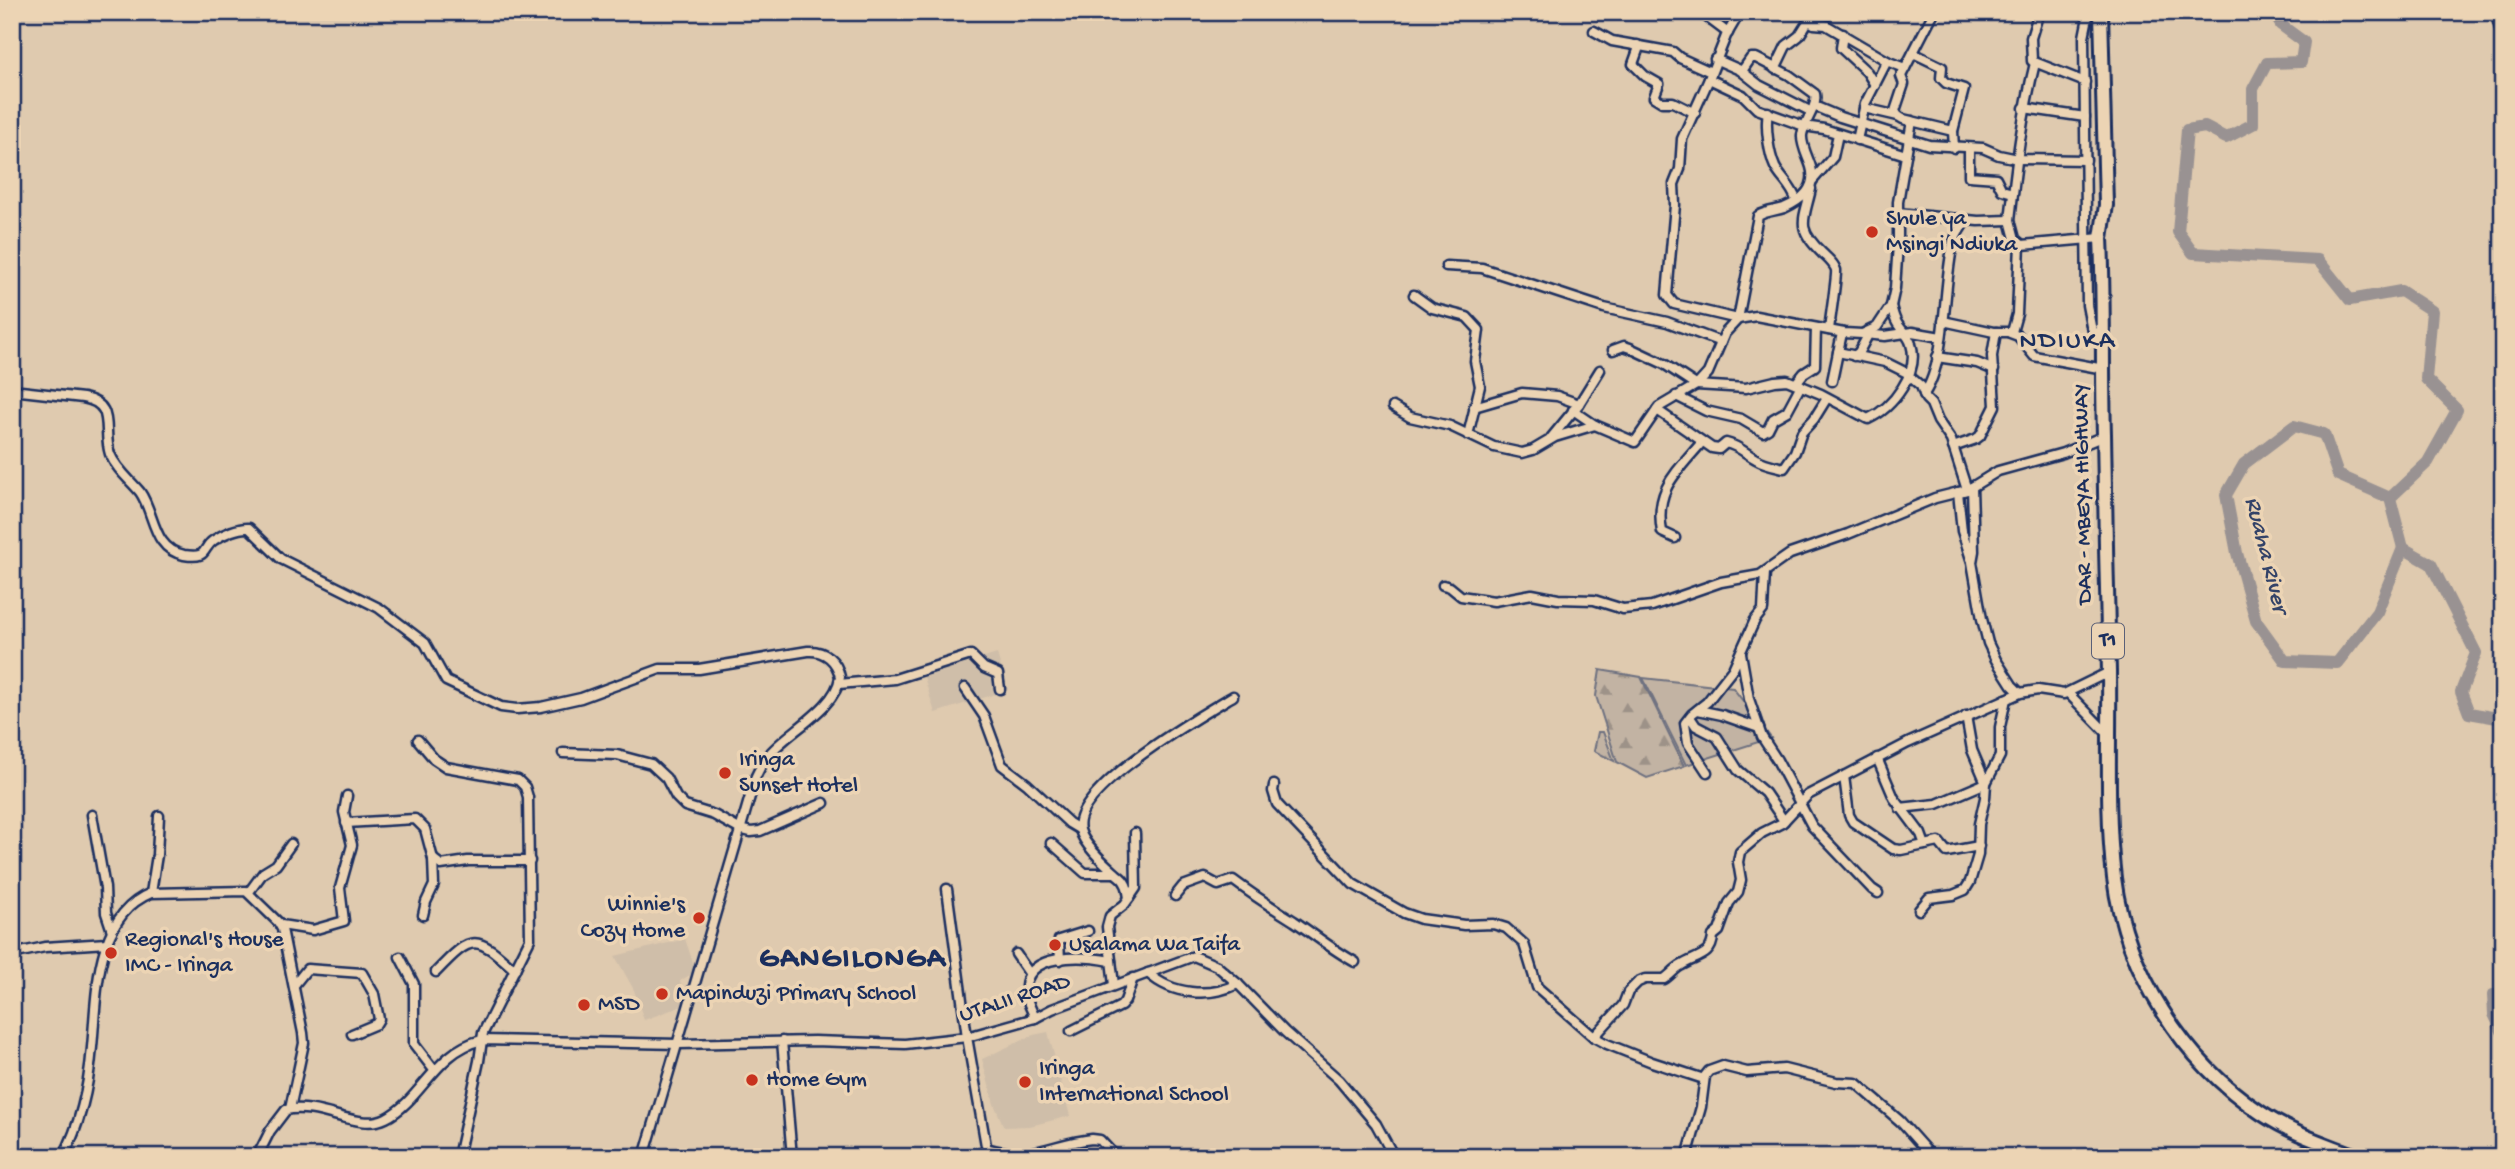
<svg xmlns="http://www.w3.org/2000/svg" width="2515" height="1169" font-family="'Gochi Hand',sans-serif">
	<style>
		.built { fill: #cfbea9 }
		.grass { fill: #c2b3a3; stroke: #6e7180; stroke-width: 2 }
		.forest { fill: url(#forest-firs); stroke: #6e7180; stroke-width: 2 }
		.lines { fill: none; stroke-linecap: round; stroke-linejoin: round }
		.river { stroke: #999292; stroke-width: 12 }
		.minor-casing { stroke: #1b2f5e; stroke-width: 13 }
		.major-casing { stroke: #1b2f5e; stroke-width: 15 }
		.highway-casing { stroke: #1b2f5e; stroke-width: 18 }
		.minor { stroke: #ecd4b4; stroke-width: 8 }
		.major { stroke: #ecd4b4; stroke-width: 10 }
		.highway { stroke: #ecd4b4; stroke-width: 12 }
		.poi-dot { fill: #c8321e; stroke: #ecd4b4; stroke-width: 2.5 }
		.labels { text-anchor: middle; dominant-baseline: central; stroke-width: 7; stroke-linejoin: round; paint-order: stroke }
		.shield { fill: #ecd4b4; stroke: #5a6078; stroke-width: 2 }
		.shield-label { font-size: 21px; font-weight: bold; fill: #1b2f5e }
		.poi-label { font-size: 23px; fill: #1b2f5e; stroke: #ecd4b4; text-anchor: start }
		.street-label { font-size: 23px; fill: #1b2f5e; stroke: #ecd4b4 }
		.water-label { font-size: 24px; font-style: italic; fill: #344368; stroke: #ecd4b4 }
		.quarter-label { font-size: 26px; letter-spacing: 2px; fill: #1b2f5e; stroke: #ecd4b4 }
		.district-label { font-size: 30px; font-weight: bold; letter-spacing: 2px; fill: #1b2f5e; stroke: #ecd4b4 }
	</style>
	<defs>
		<pattern id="forest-firs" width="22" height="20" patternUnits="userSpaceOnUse" patternTransform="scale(1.75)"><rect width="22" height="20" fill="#c2b3a3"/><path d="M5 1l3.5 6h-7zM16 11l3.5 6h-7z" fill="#9d9288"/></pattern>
	</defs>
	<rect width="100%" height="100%" fill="#dfcaaf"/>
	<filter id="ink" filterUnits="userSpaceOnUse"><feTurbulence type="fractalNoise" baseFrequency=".0143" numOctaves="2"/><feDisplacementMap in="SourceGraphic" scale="14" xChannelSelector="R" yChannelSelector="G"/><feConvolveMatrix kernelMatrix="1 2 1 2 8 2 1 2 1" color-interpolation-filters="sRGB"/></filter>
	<g filter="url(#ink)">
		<!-- built -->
		<g class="built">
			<polygon points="997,654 1008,690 935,713 924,677"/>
			<polygon points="685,939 696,971 680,981 687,1004 644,1020 634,990 615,956"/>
			<polygon points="1048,1032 1070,1116 1030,1126 1004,1127 994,1104 982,1059 1033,1035"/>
		</g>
		<!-- grass -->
		<polygon class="grass" points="1643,678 1733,688 1771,738 1686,765"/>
		<!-- forest -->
		<g class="forest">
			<polygon points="1600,670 1641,677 1684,766 1647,778 1617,762 1596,696"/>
			<polygon points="1598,732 1603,732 1614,761 1594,751"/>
		</g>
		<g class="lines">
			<!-- river -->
			<g class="river">
				<polyline points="2273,12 2281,25 2304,42 2301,62 2267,63 2253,89 2253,124 2226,138 2205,127 2187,130 2178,232 2193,253 2318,260 2350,300 2401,291 2432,311 2426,379 2457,410 2428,462 2390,498 2403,548 2431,564 2476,653 2461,692 2469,713 2503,719"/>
				<polyline points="2390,498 2338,475 2324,434 2294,426 2244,464 2226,495 2237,553 2256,621 2285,661 2337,663 2377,612 2403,548"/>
				<polyline points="2503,995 2493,995 2494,1014 2503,1033"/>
			</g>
			<!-- minor casing -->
			<g class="minor-casing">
				<g id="minor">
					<polyline points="1700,12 1728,33"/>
					<path d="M1740 12 1726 36 1709 79 1682 139 1680 169 1674 184 1675 205 1667 295 1674 304 1738 319 1758 216C1766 211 1775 211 1784 208 1802 200 1817 188 1811 167 1808 157 1801 145 1802 135 1804 121 1818 107 1815 94L1789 75 1756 58H1751L1742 71"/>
					<polyline points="1934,12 1901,76 1904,84 1895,111 1898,116 1903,119 1953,131"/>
					<polyline points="2039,12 2031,38 2032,61 2085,82"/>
					<polyline points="2089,12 2084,37 2087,305 2091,326 2101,346"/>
					<polyline points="1809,21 1814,24 1826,25 1889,62 1905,68"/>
					<polyline points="1594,31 1612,41 1673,52 1680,58 1711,72"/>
					<polyline points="1843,34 1841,48 1867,72 1875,85"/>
					<polyline points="1637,45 1638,50 1633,64 1645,76 1659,84 1654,97 1662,102 1673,102 1695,113"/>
					<polyline points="1913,53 1942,67 1941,78 1946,83 1964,89 1953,131 1954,148"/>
					<polyline points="1715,59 1740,70 1759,85 1810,111"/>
					<path d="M2035 63C2022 115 2016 167 2010 220L2015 239 2022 245 2101 238"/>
					<polyline points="1775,69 1786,46 1799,36 1814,12"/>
					<polyline points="1709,79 1743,95 1757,109 1804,126 1824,129 1906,155"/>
					<polyline points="1814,106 1840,117 1929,145 1983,148 1999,155 2018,159 2086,160"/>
					<polyline points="1864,108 1898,116"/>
					<polyline points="2024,108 2085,117"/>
					<path d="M1768 112C1765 126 1769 154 1775 167 1781 179 1792 186 1796 200"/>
					<polyline points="1857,140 1865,104 1887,61"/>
					<polyline points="1969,149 1969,176 1996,178 2002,190 2013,193"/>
					<polyline points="1813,180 1833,157 1838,134"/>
					<path d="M1811 189C1804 221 1795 227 1822 253 1827 258 1834 263 1836 270 1837 276 1830 320 1829 330"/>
					<polyline points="1898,213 1978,221 2010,220"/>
					<polyline points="1446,266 1482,268 1604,308 1667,322 1721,342"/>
					<polyline points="1414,295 1432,308 1467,317 1479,330 1475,361 1480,386 1468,435"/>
					<polyline points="1943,321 1994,332 2012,332 2017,314 2020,244"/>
					<polyline points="2010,333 2018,336 2034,356 2104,369"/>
					<polyline points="1865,334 1885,336 1912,332 1941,337"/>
					<path d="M1613 350 1624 346 1630 348 1664 364 1696 385 1746 388 1775 381 1787 380 1821 394 1868 419C1893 408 1920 372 1911 344 1909 336 1903 332 1899 326 1894 320 1893 312 1891 306"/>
					<polyline points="1838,352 1885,362 1909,374"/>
					<polyline points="1854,356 1859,352 1868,335"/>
					<polyline points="1937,357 1977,363 1994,370"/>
					<polyline points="1909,376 1921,386 1926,399 1931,404 1938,421 1951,440 1967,490"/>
					<polyline points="1832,381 1842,333"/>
					<polyline points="1796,383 1804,373 1815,366 1816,328"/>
					<path d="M12 390 83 398C117 404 102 430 110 454 116 469 130 480 140 492 155 513 152 549 184 555 210 559 201 548 214 540 223 534 239 527 249 528L281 559 379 608 425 643 446 681 501 707 517 709 541 707 581 698 660 669H699L808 651C825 650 837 661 840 677 836 709 785 733 767 757 762 763 759 770 756 776L644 1157"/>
					<path d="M1924 394C1947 361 1943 285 1953 244 1955 236 1961 228 1966 220"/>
					<polyline points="1676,396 1706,411 1741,419 1763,432 1768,429 1773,419 1787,411 1801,385"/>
					<polyline points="1393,407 1410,417 1450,426 1494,447 1522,453 1533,450 1555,437 1595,425"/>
					<polyline points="1474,407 1522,393 1557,396 1579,404"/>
					<polyline points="1573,410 1595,425 1635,442 1659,407 1698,384 1708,373 1725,333 1738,319 1756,316 1844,333 1862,334 1877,327 1891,306 1895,288 1898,244 1898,202 1912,121"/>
					<path d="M1657 410 1712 448 1719 449 1726 443C1739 446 1745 453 1756 459 1764 464 1776 466 1784 468L1795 452 1802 432 1814 419 1827 398"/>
					<polyline points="1551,438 1579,404 1600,370"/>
					<polyline points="1953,447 1976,439 1980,436 1995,406 1992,356 1996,332"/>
					<polyline points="1972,487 1974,551 1972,562 1982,619 1988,643 1996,660 2012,685 2020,693"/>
					<polyline points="1958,492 1962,531 1971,559"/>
					<path d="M1675 538 1662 532C1654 489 1677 472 1702 442"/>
					<polyline points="1443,585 1450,587 1461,596 1494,601 1532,594 1558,599 1594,600 1623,609 1652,606 1721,582 1760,575 1790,554 1848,534 1935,498 1967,490 1998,471 2063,453 2104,436"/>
					<polyline points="1741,653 1749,699 1762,737 1777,760 1812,826 1872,889 1878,893"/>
					<polyline points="839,684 895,679 971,655 984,668 998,674 1000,689"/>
					<polyline points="965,688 984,716 1002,765 1027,784 1069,823 1079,829"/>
					<polyline points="2068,693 2109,735"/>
					<polyline points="1698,710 1722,715 1759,728"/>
					<polyline points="1690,717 1696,726 1717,737 1738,770 1765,793 1784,821"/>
					<polyline points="418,740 434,759 446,767 518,780 525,787 528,797 530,939 483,1033 479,1061 458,1157"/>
					<polyline points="563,753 617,755 651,764 666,778 676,797 685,806 714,815 739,829 751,832 760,831 824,803"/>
					<polyline points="1877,758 1894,798 1921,834 1925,845"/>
					<polyline points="1707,772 1688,743 1685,723 1692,714 1707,702 1733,669 1755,620 1763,610 1765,572"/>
					<polyline points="1844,776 1849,815 1853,822 1893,849 1901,850 1939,842 1947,852 1979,846"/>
					<polyline points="1274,785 1273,791 1277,804 1353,884 1404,913 1421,919 1464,925 1493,924 1506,928 1524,944 1537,987 1594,1037 1607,1044 1652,1062 1704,1079"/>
					<polyline points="1900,808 1937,804 1986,783 2000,756 2000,727 2006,699"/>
					<polyline points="92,815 105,888 106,913 112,931"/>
					<polyline points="346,823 415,819 425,829 433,859 441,865 468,861 530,861"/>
					<polyline points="1051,843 1085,873 1115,873"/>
					<polyline points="947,889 967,1037 988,1157"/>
					<polyline points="249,892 263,873 276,865 291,844"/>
					<polyline points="151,893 157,855 159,816"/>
					<path d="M1175 896 1183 886 1205 878 1218 885 1233 880C1253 895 1273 908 1294 921 1315 935 1333 950 1355 962"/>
					<path d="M1129 898C1128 893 1128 887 1125 883 1123 878 1117 875 1114 872 1103 862 1084 845 1080 830 1070 790 1203 714 1233 696"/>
					<polyline points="1919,910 1929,898 1953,895 1965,890 1970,882 1978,855 1979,824 1985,798 1986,783 1972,750 1966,716"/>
					<polyline points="423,915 426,902 434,885 433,859"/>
					<polyline points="281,925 313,930 344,921 340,888 352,845 344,812 347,796"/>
					<polyline points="12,954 45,947 107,943"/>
					<polyline points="1016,954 1029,973"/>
					<polyline points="400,957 414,984 414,1044 434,1070"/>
					<polyline points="1060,960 1059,940 1088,931"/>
					<path d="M436 972C473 933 476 935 515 970"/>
					<path d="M1148 973C1172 995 1209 998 1238 984"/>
					<polyline points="295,984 307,969 362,973 374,994 379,1019 376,1024 352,1034"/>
					<polyline points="1114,985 1107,927 1110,916 1125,904 1136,888 1135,833"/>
					<path d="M1035 1018C1032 1010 1026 1001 1026 992 1022 951 1085 956 1111 961"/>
					<polyline points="1071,1031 1121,1006 1125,1001 1133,978"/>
					<path d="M1594 1037 1623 1005 1628 992 1638 982 1645 979H1664C1671 975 1675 968 1682 965 1696 956 1712 957 1713 936L1719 931 1729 903 1738 892 1741 880 1738 862 1740 852 1762 833 1782 823 1808 795 1908 743 2020 693 2038 690 2064 694 2109 672"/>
					<polyline points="782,1041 792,1157"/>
					<path d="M986 1148C1034 1162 1049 1144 1092 1139L1100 1140 1116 1157"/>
					<polyline points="13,1157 30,1157"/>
					<path d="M63 1157C81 1123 89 1085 92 1047 97 997 94 916 151 893L246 891 278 922 282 929 303 1033 304 1043 290 1109"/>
					<path d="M257 1157 270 1131 286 1110C321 1102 358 1132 386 1118 422 1100 435 1051 482 1040L679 1044 814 1041 905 1044 967 1037 1035 1018 1052 1009 1194 956 1217 966 1238 984 1285 1032 1339 1080 1376 1124 1394 1157"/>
					<polyline points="1687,1157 1701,1107 1705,1076 1709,1071 1723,1066 1747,1072 1784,1069 1836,1082 1856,1083 1900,1121 1932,1157"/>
				</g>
			</g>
			<!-- major casing -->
			<g class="major-casing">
				<polyline id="major" points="2496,12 2503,35"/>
			</g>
			<!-- highway casing -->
			<g class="highway-casing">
				<path id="highway" d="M2101 12 2106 205 2101 238C2104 304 2102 369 2104 434 2105 513 2107 593 2109 672 2110 740 2106 810 2114 878 2126 972 2183 1061 2261 1113 2291 1133 2325 1144 2358 1157"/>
			</g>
			<!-- minor -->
			<use href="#minor" class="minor"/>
			<!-- major -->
			<use href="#major" class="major"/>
			<!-- highway -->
			<use href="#highway" class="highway"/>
		</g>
	</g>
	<!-- markers -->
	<g class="poi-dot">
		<circle cx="1872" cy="232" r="7"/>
		<circle cx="725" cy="773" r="7"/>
		<circle cx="699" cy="918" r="7"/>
		<circle cx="1055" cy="945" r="7"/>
		<circle cx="111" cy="953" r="7"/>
		<circle cx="662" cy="994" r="7"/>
		<circle cx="584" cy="1005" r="7"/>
		<circle cx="752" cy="1080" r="7"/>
		<circle cx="1025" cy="1082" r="7"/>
	</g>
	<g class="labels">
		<!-- shield labels -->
		<rect class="shield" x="2092" y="623.5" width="32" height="35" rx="5"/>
		<g class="shield-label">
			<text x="2108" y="641">T1</text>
		</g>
		<!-- poi labels -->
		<g class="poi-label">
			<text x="1886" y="219">Shule ya<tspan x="1886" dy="26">Msingi Ndiuka</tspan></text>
			<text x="739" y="760">Iringa<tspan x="739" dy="26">Sunset Hotel</tspan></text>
			<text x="685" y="905" text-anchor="end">Winnie's<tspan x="685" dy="26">Cozy Home</tspan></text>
			<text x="125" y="940">Regional's House<tspan x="125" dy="26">IMC - Iringa</tspan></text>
			<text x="1069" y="945">Usalama Wa Taifa</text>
			<text x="676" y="994">Mapinduzi Primary School</text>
			<text x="598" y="1005">MSD</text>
			<text x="1039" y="1069">Iringa<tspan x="1039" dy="26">International School</tspan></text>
			<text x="766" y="1080">Home Gym</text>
		</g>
		<!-- street labels -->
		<g class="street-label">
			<text transform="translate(2084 494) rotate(-91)">DAR - MBEYA HIGHWAY</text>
			<text transform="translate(1015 999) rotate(-18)">UTALII ROAD</text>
		</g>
		<!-- water labels -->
		<g class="water-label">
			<text transform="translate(2265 555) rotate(76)">Ruaha River</text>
		</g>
		<!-- quarter labels -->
		<g class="quarter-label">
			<text x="2068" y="342">NDIUKA</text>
		</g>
		<!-- district labels -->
		<g class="district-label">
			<text x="853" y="960">GANGILONGA</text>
		</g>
	</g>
	<!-- margin -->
	<rect width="2515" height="1169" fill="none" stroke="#ecd4b4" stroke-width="42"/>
	<rect x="21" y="21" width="2473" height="1127" fill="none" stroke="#1b2f5e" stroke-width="2.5" filter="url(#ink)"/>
</svg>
